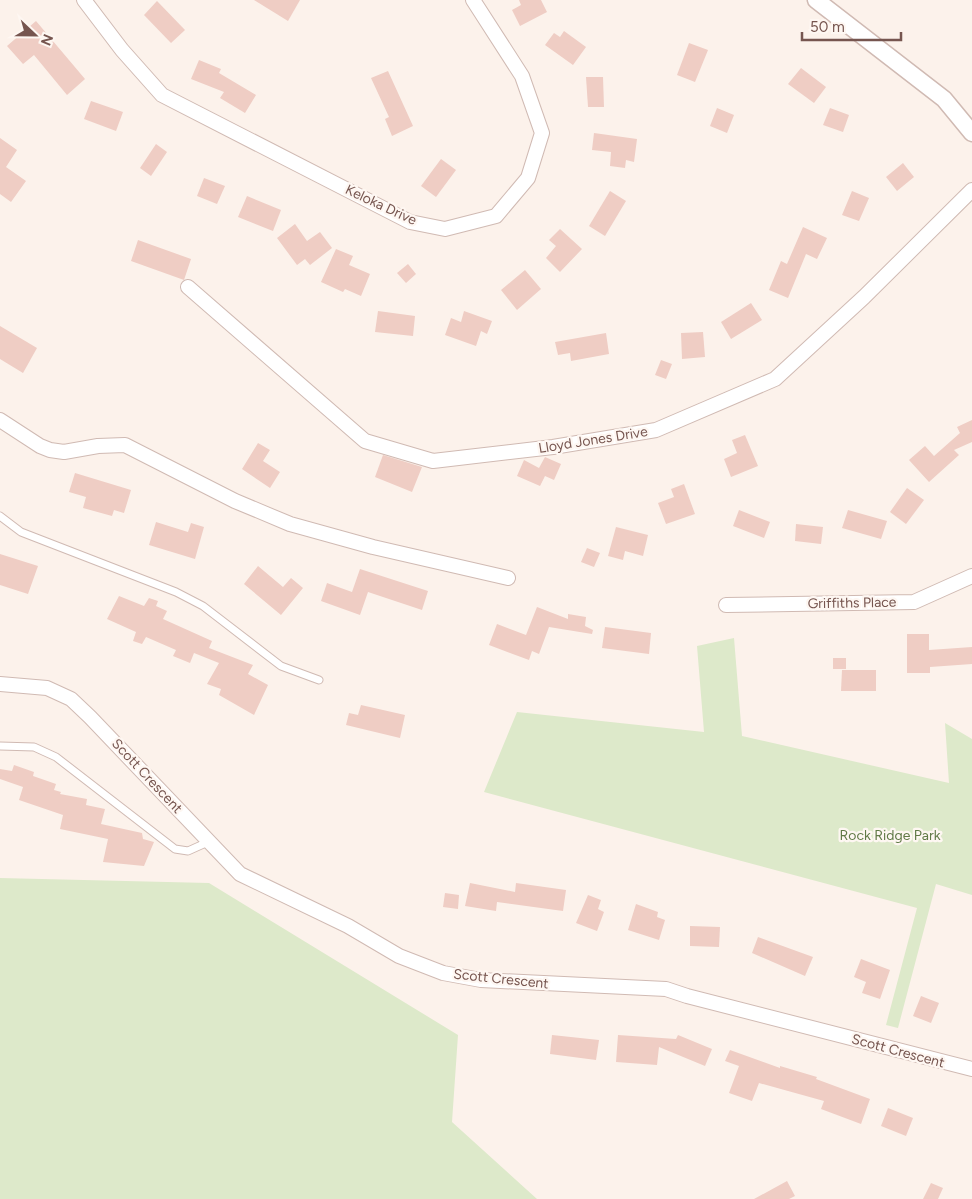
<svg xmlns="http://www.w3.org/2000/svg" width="972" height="1199" font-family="Figtree,sans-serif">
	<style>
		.green { fill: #dde9ca }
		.building { fill: #efcdc4 }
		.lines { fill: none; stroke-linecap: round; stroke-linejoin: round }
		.service-casing { stroke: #d0bab3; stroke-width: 9 }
		.minor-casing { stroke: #d0bab3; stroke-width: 16 }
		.tertiary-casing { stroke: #d0bab3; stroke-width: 19 }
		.service { stroke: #fff; stroke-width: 7 }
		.minor { stroke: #fff; stroke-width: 14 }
		.tertiary { stroke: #fff; stroke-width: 16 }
		.labels { text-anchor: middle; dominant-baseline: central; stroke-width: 4.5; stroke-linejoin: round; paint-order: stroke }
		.street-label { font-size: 14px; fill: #76554f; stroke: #fef7f2 }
		.park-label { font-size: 14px; fill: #617a47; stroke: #fef7f2 }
	</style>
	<rect width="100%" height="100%" fill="#fcf2eb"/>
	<!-- green -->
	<g class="green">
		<polygon points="734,638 742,736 949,783 945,723 972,739 972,895 936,884 898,1028 886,1025 917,908 484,792 517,712 704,732 697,646"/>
		<polygon points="0,878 209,883 458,1035 452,1122 537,1199 0,1199"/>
	</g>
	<!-- building -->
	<g class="building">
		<polygon points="254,0 300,0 288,21"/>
		<polygon points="519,0 541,0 547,12 520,26 512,10 521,5"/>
		<polygon points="157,1 185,30 171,43 144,15"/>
		<polygon points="36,21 85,79 67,95 34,55 23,64 7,46"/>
		<polygon points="564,31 586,47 573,65 545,45 554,33 560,37"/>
		<polygon points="689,43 708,50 695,82 677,75"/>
		<polygon points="199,60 221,69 219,73 256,95 245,113 220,98 224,92 191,79"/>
		<polygon points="801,68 826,87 814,103 788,84"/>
		<polygon points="388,71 413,126 392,136 385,119 389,117 371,78"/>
		<polygon points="586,77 603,77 604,107 588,107"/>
		<polygon points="91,101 123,112 116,131 84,119"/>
		<polygon points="717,108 734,115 727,133 710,126"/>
		<polygon points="830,108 849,115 843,132 823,125"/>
		<polygon points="594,133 637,139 634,162 626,160 625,168 610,166 611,152 592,150"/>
		<polygon points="0,138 17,150 6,167 26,181 11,202 0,194"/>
		<polygon points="156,144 167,152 151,176 140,168"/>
		<polygon points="441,159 456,170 436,197 421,186"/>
		<polygon points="903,163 914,177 897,191 886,177"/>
		<polygon points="204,178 225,186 217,204 197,196"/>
		<polygon points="610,191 626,201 605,236 589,226"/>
		<polygon points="852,191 869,198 859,221 842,215"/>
		<polygon points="247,196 281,210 273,231 238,217"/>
		<polygon points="295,224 307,241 320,232 332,248 310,265 305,259 297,265 277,238"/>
		<polygon points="803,227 827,238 817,259 806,254 788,298 769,290 781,261 787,264"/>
		<polygon points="560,229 582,249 560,272 546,258 556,246 549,240"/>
		<polygon points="138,240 191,259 184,280 131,261"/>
		<polygon points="336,249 353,256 349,265 370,274 361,296 345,289 343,292 321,282"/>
		<polygon points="408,264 416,274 406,283 397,273"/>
		<polygon points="525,270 541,289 517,310 501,290"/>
		<polygon points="751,303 762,320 731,339 721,322"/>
		<polygon points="378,311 415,316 413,336 375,332"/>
		<polygon points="464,311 492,321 487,334 481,331 476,346 445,335 451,318 461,322"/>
		<polygon points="0,326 37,348 23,373 0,359"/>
		<polygon points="703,332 705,357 682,359 681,333"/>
		<polygon points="606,333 609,354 571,361 570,353 558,355 555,342"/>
		<polygon points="661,360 672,364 666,379 655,375"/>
		<polygon points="972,420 972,442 954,450 959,455 929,482 909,460 925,446 934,456 960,433 957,427"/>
		<polygon points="745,435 758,466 731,477 724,459 737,453 732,440"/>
		<polygon points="258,443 270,450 263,461 280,472 270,488 242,469"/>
		<polygon points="383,455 422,467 412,492 375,477"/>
		<polygon points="545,457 561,464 554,480 545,476 540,486 517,476 524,460 539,468"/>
		<polygon points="75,473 131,490 124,513 114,510 112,516 83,508 86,497 69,492"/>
		<polygon points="684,484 695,514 666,524 658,503 674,497 671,489"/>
		<polygon points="907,488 924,500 906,524 890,512"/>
		<polygon points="739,510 770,522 764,538 733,526"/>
		<polygon points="848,510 887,521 881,539 842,528"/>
		<polygon points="156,522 188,532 191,523 204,527 195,559 149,545"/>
		<polygon points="796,524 823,527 821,544 795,541"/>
		<polygon points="616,527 648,535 643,556 625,551 623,560 608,556"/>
		<polygon points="587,548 600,553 594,567 581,562"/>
		<polygon points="0,554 38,566 28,594 0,585"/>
		<polygon points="258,566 283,587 291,578 303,588 281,615 244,584"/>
		<polygon points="360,569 428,591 422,610 368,592 360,615 321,601 327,583 352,592"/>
		<polygon points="119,596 144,606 149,598 158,601 156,606 167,611 163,619 212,641 209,648 253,665 248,674 268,685 254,715 219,695 221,689 207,684 219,663 194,653 190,663 173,656 176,650 146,637 142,644 133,641 136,632 107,619"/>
		<polygon points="537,607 568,619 568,614 586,617 585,626 593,630 592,634 549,627 539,654 532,651 529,660 489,645 497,624 526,635"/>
		<polygon points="605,627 651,633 649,654 602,648"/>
		<polygon points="907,634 929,634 929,650 972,647 972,664 930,667 930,673 907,673"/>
		<rect x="833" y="658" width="13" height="11"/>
		<polygon points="842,670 876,670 876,691 841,691"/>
		<polygon points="361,705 405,715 400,738 346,725 349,713 358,715"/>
		<polygon points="14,765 34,772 33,776 56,784 54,790 61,792 60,794 87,799 86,805 105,809 101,824 142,833 143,839 154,842 144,866 103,862 108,839 60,829 63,815 19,800 23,787 0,779 0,769 12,771"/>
		<polygon points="470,883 515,892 516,883 566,890 563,911 497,902 496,911 465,906"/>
		<polygon points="445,893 459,895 458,909 443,907"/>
		<polygon points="588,895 601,900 598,909 604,912 597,931 576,923"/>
		<polygon points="636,904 658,912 657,917 665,920 659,940 628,930"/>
		<polygon points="690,926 720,927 719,947 690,946"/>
		<polygon points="758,937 813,957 805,976 752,953"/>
		<polygon points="861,959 890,970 880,999 862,993 866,982 854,977"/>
		<polygon points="921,996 939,1003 931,1023 913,1016"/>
		<polygon points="552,1035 599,1040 596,1060 550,1054"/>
		<polygon points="618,1035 676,1039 678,1035 712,1049 705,1066 659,1047 657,1065 616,1062"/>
		<polygon points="730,1050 780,1068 780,1066 817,1077 816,1079 870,1099 861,1124 821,1109 824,1101 759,1083 752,1101 729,1093 739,1066 725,1061"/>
		<polygon points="888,1108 913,1118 906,1136 881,1126"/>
		<polygon points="787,1181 795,1196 789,1199 754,1199"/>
		<polygon points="931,1183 943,1188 938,1199 923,1199"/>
	</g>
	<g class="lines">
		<!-- service casing -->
		<g class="service-casing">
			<g id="service">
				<polyline points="0,516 21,532 176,592 203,606 281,666 319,680"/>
				<polyline points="0,746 34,747 56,757 175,849 188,851 208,842"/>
			</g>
		</g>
		<!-- minor casing -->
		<g class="minor-casing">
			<g id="minor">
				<polyline points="84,0 122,50 162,95 410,222 445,229 496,216 528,178 542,133 522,76 473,0"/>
				<polyline points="188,287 365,441 433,461 553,447 656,430 775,379 864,297 972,190"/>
				<polyline points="0,420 40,446 50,450 64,452 98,446 125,445 235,501 290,524 373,547 508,578"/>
				<polyline points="726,605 914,602 972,576"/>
				<polyline points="0,684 47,688 71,699 90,717 240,874 348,926 399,956 443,973 481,980 666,989 687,996 972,1069"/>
			</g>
		</g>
		<!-- tertiary casing -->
		<g class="tertiary-casing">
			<polyline id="tertiary" points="816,0 944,99 972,133"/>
		</g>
		<!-- service -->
		<use href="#service" class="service"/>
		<!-- minor -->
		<use href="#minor" class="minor"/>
		<!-- tertiary -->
		<use href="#tertiary" class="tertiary"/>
	</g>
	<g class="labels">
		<!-- street labels -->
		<g class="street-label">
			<text transform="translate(381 205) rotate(25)">Keloka Drive</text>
			<text transform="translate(593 440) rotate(-9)">Lloyd Jones Drive</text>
			<text transform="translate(852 603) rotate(-1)">Griffiths Place</text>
			<text transform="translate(147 776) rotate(47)">Scott Crescent</text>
			<text transform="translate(501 979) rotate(6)">Scott Crescent</text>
			<text transform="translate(898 1051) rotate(15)">Scott Crescent</text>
		</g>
		<!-- park labels -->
		<g class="park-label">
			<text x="890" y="835">Rock Ridge Park</text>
		</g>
	</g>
	<!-- north arrow -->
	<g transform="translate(35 35) rotate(112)" stroke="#fef7f2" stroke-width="4" paint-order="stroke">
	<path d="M0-4L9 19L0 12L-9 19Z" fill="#76554f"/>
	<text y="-8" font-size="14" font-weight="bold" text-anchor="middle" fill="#76554f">N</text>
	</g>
	<!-- scale -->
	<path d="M802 32v8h99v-8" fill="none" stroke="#76554f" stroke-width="2.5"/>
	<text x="810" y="32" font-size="15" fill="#76554f" stroke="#fef7f2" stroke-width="4" paint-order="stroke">50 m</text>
</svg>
